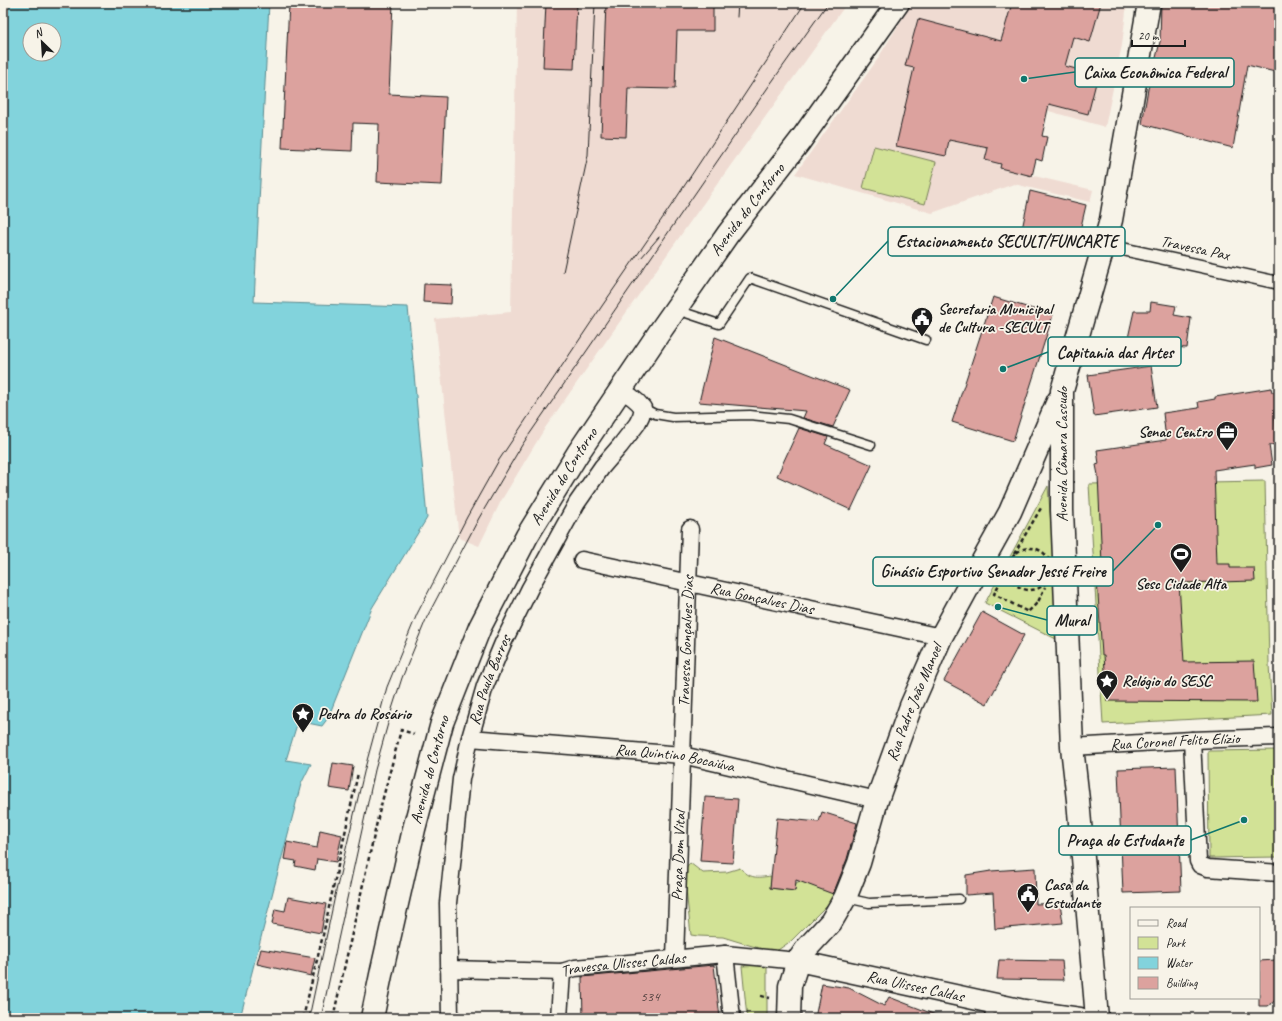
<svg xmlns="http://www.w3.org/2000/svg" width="1282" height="1021" font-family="Caveat,sans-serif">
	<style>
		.built { fill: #efdbd2 }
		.green { fill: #d2e296; stroke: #777f59 }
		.water { fill: #82d3dc; stroke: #598a8f; fill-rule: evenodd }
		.building { fill: #dca29e; stroke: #1c1c1c }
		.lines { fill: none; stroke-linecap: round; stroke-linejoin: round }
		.service-casing { stroke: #1c1c1c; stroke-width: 11 }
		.pedestrian-casing { stroke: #1c1c1c; stroke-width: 15 }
		.minor-casing { stroke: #1c1c1c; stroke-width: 19 }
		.tertiary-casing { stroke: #1c1c1c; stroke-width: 23 }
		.secondary-casing { stroke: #1c1c1c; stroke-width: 25 }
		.path { stroke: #1c1c1c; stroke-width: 2.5; stroke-dasharray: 4 3; stroke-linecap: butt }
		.service { stroke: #f7f3e8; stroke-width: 8 }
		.pedestrian { stroke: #f7f3e8; stroke-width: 12 }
		.minor { stroke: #f7f3e8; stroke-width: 16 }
		.tertiary { stroke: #f7f3e8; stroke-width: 20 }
		.secondary { stroke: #f7f3e8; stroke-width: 22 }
		.tram { stroke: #1c1c1c; stroke-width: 1 }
		.labels { text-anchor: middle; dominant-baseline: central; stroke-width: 3.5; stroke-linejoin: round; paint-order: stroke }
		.number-label { font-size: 14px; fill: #4c3e3c }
		.street-label { font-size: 16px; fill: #1c1c1c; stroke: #f7f3e8 }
		.poi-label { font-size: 16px; font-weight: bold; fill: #1c1c1c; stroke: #f7f3e8; text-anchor: start }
		.leader { fill: none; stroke: #0f766e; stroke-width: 1.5 }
		.callout-dot { fill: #0f766e; stroke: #f7f3e8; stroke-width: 1.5 }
		.callout { fill: #f7f3e8; stroke: #0f766e; stroke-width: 1.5 }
		.callout-label { font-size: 17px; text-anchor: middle; font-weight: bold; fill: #1c1c1c }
	</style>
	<rect width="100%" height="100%" fill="#f7f3e8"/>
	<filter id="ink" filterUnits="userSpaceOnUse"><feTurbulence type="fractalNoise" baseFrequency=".025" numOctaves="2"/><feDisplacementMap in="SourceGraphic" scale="8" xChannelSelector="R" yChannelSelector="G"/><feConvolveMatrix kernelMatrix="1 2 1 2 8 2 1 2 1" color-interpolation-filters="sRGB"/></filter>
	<g filter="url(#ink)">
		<!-- built -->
		<g class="built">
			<polygon points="517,3 847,3 690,222 545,428 501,501 479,546 459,538 435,319 511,312"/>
			<polygon points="912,3 1127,3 1122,45 1105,127 993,95 998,106 985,160 1001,164 1000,168 1093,190 1090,202 1014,184 932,213 795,174 875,63"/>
		</g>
		<!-- green -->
		<g class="green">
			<polygon points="874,146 936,162 925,204 863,188"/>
			<polygon points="1265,481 1269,664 1272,715 1103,724 1089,484"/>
			<polygon points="1048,486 1060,641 985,603"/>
			<polygon points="1279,750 1279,857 1209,858 1208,751"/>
			<path d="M690 863 703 873 727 872 740 868C751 879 756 878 771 876L770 888 795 891 796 883 800 881 837 895 791 941 775 952 762 949 723 937 698 936 691 935 684 872Z"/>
			<polygon points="767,965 767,1018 747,1018 742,966"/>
		</g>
		<!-- water -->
		<path class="water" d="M3 3H269L254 302 408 307 427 518 372 608 328 718 322 726 298 721 286 760 311 764 301 784 240 1018H3ZM30 30H54V54H30Z"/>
		<!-- building -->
		<g class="building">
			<polygon points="289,3 393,3 389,94 446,97 442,185 377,182 379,124 353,123 352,151 282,148"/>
			<polygon points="546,3 577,3 574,69 543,68"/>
			<polygon points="606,3 713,3 713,31 677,31 675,89 628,88 626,137 601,136"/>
			<polygon points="1012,3 1101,3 1090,42 1073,37 1065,66 1098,75 1088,114 1049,104 1042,136 1047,137 1042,161 1036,159 1032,176 1000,168 1001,164 985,160 988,148 949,140 946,156 896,146 914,68 905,66 918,19 1001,41"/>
			<polygon points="1161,3 1279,3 1279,73 1247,65 1233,148 1142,124 1148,89 1160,42"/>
			<polygon points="1030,191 1086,205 1076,248 1021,234"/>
			<polygon points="424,284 452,285 451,304 423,302"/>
			<polygon points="993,297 1053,315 1013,441 952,422"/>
			<polygon points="1151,302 1176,306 1174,315 1191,318 1187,348 1167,347 1166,355 1142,351 1143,341 1128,338 1134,311 1150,311"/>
			<polygon points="715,337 850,390 833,427 803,418 806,411 699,402"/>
			<polygon points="1151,366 1157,407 1094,416 1088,375"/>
			<polygon points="1271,388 1272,392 1279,391 1279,410 1274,411 1279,444 1269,445 1272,465 1255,468 1255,464 1214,470 1217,564 1230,564 1230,568 1254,568 1255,581 1179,583 1184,662 1254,661 1257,702 1107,701 1104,655 1102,655 1096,564 1102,564 1098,475 1096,465 1099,464 1097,450 1166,440 1163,413 1199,408 1198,402 1215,399 1215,397"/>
			<polygon points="799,428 828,437 825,444 872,465 851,510 777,476"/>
			<polygon points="982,612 1024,635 987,704 944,681"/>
			<polygon points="333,763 353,766 349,791 329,788"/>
			<polygon points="1176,767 1181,891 1123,893 1118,769"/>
			<polygon points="705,797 738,799 733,863 700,861"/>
			<polygon points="822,812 857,823 847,859 833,894 796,880 795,891 770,888 777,818 819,822"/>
			<polygon points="320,830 342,835 336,862 317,859 315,870 295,866 296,861 284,859 287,842 317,848"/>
			<polygon points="1035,868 1036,904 1060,903 1063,923 995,929 993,893 966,895 966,875 991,871"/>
			<polygon points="288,897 326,904 321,933 272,924 275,909 285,911"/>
			<polygon points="261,949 315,958 311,976 257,964"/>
			<polygon points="999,960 1062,961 1064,980 997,979"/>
			<polygon points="1276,960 1276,1000 1268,1006 1259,1006 1259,961"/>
			<polygon points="714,965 720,1018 583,1018 582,977"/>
			<polygon points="822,984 849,988 884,1006 889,997 941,1017 941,1018 815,1018"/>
		</g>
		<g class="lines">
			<!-- service casing -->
			<g class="service-casing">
				<g id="service">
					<polyline points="677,310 719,324 750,278 926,340"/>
					<polyline points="643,408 655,414 673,417 750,415 789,419 871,445"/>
					<polyline points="846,898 869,903 959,899"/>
					<polyline points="989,1018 991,1004"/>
				</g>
			</g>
			<!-- pedestrian casing -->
			<g class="pedestrian-casing">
				<polyline id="pedestrian" points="1104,245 1279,283"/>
			</g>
			<!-- minor casing -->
			<g class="minor-casing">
				<g id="minor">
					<path id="s1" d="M582 560 941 637"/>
					<path id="s2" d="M470 738 682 755 877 800"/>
					<polyline points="1192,740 1198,861 1200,865 1208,868 1279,873"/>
					<path id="s3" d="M1072 747 1192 740 1279 737"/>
					<polyline points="725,954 732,1018"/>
					<path id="s4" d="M675 958 690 529"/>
					<path id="s5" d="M449 969 562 972 575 968 725 954 798 961"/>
					<path id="s6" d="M450 1018 448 903 461 779 470 738 485 686 503 643 530 588 551 550 577 503 602 467 620 446 637 424 641 416 643 408C636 399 630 394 620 391"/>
					<polyline points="559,1018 562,972"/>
				</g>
			</g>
			<!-- tertiary casing -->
			<g class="tertiary-casing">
				<g id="tertiary">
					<path id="s7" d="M798 961 1024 1010 1080 1018"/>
				</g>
			</g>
			<!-- secondary casing -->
			<g class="secondary-casing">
				<g id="secondary">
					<path id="s8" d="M372 1018 382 970 414 829 442 723 480 627 527 536 578 453 663 327 728 234 800 141 898 3"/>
					<path id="s9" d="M789 1018 790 986 798 961 807 948 831 922 845 898 859 863 877 800 911 706 929 665 941 637 966 591 1010 512 1058 401"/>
					<path id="s10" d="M1097 1018 1078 800 1072 747 1062 510V391L1111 220 1149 3"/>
				</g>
			</g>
			<!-- path -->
			<g class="path">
				<circle cx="1030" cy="569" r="21"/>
				<polyline points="1014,554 1041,508"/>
				<polyline points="1008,567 994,594 1028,612 1038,602 1045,587"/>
				<polyline points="761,996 770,998"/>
				<polyline points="303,1018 323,935 358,773"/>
				<polyline points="333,1018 379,813 401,730 414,734"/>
			</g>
			<!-- service -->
			<use href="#service" class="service"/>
			<!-- pedestrian -->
			<use href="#pedestrian" class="pedestrian"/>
			<!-- minor -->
			<use href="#minor" class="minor"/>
			<!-- tertiary -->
			<use href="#tertiary" class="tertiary"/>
			<!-- secondary -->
			<use href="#secondary" class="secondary"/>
			<!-- tram -->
			<g class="tram">
				<polyline points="737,17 738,3"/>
				<polyline points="641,258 659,237"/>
				<polyline points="563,272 588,155 595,3"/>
				<polyline points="309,1018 336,891 365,768 387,687 417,614 467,517 499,460 602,306 675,200 805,3"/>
				<polyline points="321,1018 375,770 392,709 402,678 427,617 479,518 522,445 769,86 828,3"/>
			</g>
		</g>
	</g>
	<!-- icons -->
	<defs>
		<g id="civic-pin" transform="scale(1.15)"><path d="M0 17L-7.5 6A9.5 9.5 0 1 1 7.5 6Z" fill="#1c1c1c" stroke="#f7f3e8"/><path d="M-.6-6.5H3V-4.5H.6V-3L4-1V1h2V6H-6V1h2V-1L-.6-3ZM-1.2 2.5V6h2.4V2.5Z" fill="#fff"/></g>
		<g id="office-pin" transform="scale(1.15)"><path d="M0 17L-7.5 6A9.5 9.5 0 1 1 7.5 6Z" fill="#1c1c1c" stroke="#f7f3e8"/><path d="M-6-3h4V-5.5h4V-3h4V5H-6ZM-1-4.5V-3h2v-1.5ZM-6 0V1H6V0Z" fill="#fff"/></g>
		<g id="stadium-pin" transform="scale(1.15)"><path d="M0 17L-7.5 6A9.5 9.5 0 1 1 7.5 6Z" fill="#1c1c1c" stroke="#f7f3e8"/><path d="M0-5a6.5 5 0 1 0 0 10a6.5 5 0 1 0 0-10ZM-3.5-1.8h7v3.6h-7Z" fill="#fff"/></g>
		<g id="sight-pin" transform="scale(1.15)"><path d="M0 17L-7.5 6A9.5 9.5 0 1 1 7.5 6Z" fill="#1c1c1c" stroke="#f7f3e8"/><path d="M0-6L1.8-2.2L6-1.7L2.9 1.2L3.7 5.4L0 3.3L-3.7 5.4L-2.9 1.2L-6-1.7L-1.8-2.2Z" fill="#fff"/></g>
	</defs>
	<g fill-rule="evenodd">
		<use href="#civic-pin" x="922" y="318"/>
		<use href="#office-pin" x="1227" y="432"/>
		<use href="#stadium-pin" x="1181" y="554"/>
		<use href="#sight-pin" x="1107" y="681"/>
		<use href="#sight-pin" x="303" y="714"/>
		<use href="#civic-pin" x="1028" y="894"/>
	</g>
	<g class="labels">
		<!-- number labels -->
		<g class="number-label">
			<text x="650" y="996">534</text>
		</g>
		<!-- street labels -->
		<g class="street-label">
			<text stroke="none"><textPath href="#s8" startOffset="903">Avenida do Contorno</textPath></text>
			<text transform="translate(1195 248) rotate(12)">Travessa Pax</text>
			<text stroke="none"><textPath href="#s10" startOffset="565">Avenida Câmara Cascudo</textPath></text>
			<text stroke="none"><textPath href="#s8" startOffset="579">Avenida do Contorno</textPath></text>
			<text stroke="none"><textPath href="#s1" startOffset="184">Rua Gonçalves Dias</textPath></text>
			<text stroke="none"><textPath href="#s4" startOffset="317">Travessa Gonçalves Dias</textPath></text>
			<text stroke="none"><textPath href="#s6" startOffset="343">Rua Paula Barros</textPath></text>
			<text stroke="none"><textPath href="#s9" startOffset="345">Rua Padre João Manoel</textPath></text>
			<text stroke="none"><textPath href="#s3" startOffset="103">Rua Coronel Felito Elízio</textPath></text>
			<text stroke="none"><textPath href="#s2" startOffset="206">Rua Quintino Bocaiúva</textPath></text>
			<text stroke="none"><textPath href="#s8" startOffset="255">Avenida do Contorno</textPath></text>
			<text stroke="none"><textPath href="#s4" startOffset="102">Praça Dom Vital</textPath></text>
			<text stroke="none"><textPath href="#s5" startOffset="175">Travessa Ulisses Caldas</textPath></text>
			<text stroke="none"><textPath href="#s7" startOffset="120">Rua Ulisses Caldas</textPath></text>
		</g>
		<!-- poi labels -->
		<g class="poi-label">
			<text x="938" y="309">Secretaria Municipal<tspan x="938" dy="18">de Cultura -SECULT</tspan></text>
			<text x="1212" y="432" text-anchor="end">Senac Centro</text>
			<text x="1181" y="584" text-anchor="middle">Sesc Cidade Alta</text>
			<text x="1122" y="681">Relógio do SESC</text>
			<text x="318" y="714">Pedra do Rosário</text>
			<text x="1044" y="885">Casa da<tspan x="1044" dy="18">Estudante</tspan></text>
		</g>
	</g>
	<!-- callouts -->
	<path class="leader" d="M1024 79L1075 72M833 299L888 241M1003 369L1048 352M1158 525L1113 571M998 607L1047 620M1244 820L1191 840"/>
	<g class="callout-dot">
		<circle cx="1024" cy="79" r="4"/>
		<circle cx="833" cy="299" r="4"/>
		<circle cx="1003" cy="369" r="4"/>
		<circle cx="1158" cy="525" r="4"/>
		<circle cx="998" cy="607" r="4"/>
		<circle cx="1244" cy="820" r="4"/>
	</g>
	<g class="callout">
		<rect x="1075" y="58" width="159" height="29" rx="4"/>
		<rect x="888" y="227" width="237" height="29" rx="4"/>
		<rect x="1048" y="337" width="133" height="29" rx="4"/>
		<rect x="873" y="557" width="240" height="29" rx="4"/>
		<rect x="1047" y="606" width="50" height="29" rx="4"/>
		<rect x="1059" y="826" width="132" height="29" rx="4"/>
	</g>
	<g class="callout-label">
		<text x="1155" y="78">Caixa Econômica Federal</text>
		<text x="1007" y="247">Estacionamento SECULT/FUNCARTE</text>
		<text x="1115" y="358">Capitania das Artes</text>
		<text x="993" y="577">Ginásio Esportivo Senador Jessé Freire</text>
		<text x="1072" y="626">Mural</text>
		<text x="1125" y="846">Praça do Estudante</text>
	</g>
	<!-- margin -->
	<rect width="1282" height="1021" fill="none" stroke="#f7f3e8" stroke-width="16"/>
	<rect x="8" y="8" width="1266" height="1005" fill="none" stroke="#1c1c1c" stroke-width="1.5" filter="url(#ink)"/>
	<!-- legend -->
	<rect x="1130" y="907" width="130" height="92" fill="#f7f3e8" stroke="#9f9d96"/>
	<rect x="1138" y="920" width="20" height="6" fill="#f7f3e8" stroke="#9f9d96"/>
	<text x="1166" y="927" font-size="12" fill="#1c1c1c">Road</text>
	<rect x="1138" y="937" width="20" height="12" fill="#d2e296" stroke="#9f9d96"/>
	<text x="1166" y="947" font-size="12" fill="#1c1c1c">Park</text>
	<rect x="1138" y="957" width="20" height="12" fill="#82d3dc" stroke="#9f9d96"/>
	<text x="1166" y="967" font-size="12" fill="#1c1c1c">Water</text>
	<rect x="1138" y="977" width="20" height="12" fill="#dca29e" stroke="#9f9d96"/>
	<text x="1166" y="987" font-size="12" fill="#1c1c1c">Building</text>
	<!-- north arrow -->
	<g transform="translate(42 42) rotate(335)"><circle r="19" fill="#f7f3e8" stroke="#9f9d96"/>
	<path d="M0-3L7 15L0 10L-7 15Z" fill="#1c1c1c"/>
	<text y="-6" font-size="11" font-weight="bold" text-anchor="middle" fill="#1c1c1c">N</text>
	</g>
	<!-- scale -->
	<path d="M1132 40v6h53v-6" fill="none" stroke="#1c1c1c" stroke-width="2"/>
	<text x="1138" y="40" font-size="12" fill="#1c1c1c" stroke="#f7f3e8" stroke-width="3" paint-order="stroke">20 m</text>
</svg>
